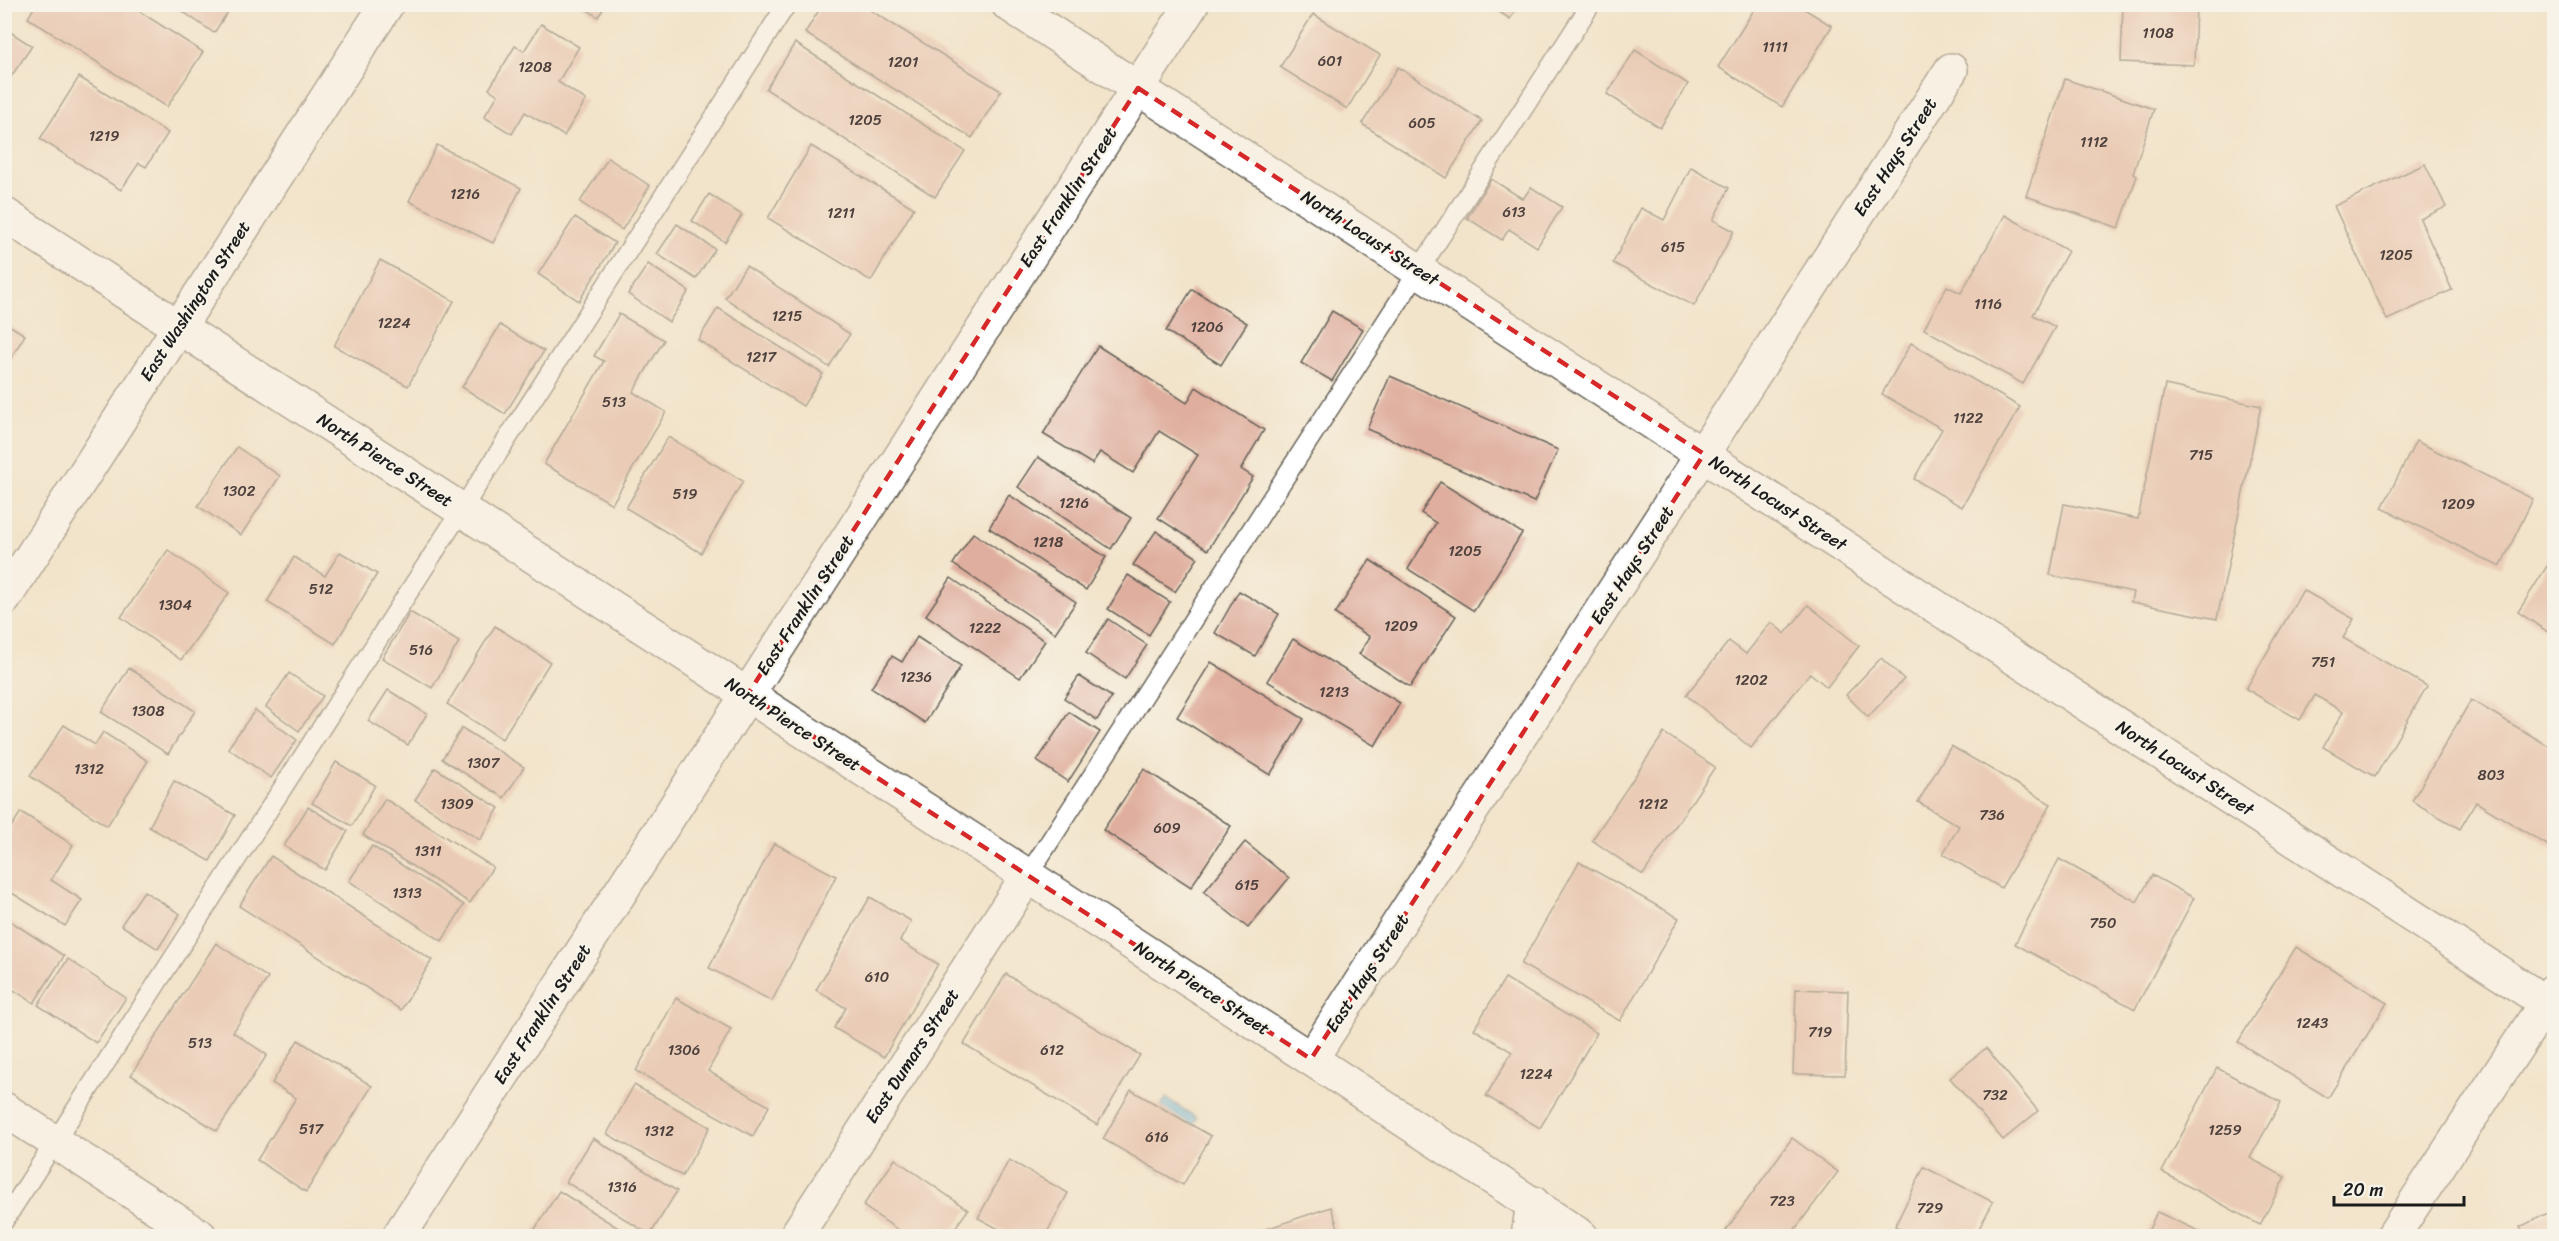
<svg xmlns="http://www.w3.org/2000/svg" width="2559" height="1241" font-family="Sriracha,sans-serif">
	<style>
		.water { fill: #61b2dc; stroke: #3e677c; stroke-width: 1.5 }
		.building { fill: #dfae9e }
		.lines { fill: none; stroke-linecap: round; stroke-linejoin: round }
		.lane-casing { stroke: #676259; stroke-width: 21 }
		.street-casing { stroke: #676259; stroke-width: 36 }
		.lane { stroke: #fff; stroke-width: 18 }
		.street { stroke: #fff; stroke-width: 33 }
		.marked { fill: none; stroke: #d62828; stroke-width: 4.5; stroke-dasharray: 12 8; stroke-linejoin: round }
		.labels { text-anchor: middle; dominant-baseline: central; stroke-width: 4.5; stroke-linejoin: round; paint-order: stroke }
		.number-label { font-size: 15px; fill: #4d403c }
		.street-label { font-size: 18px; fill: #1c1c1c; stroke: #f7f3e8 }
	</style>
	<rect width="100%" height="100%" fill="#f7f3e8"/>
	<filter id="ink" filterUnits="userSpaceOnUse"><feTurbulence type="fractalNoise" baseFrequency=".0167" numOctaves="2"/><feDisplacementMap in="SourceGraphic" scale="12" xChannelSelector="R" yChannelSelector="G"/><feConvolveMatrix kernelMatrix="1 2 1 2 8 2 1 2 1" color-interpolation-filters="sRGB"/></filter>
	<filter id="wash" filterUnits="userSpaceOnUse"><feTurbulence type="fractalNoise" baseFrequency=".008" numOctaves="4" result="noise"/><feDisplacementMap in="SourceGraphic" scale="24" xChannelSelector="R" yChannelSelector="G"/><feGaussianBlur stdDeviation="1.35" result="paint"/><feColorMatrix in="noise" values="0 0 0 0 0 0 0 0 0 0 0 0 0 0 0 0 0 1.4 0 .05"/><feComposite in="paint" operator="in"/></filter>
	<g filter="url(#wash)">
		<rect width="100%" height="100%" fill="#f2e4cb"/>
		<!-- water -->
		<polygon class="water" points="1166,1098 1197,1118 1161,1173 1131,1153"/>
		<g id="blocks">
			<!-- building -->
			<g class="building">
				<polygon points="36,4 128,4 203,52 167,107 28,18"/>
				<polygon points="172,4 233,4 214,33"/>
				<polygon points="579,4 606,4 598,17"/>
				<polygon points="1487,4 1519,4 1510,19"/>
				<polygon points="2123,4 2196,4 2194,65 2121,62"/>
				<polygon points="822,5 862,5 1001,91 972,138 805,33"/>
				<polygon points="1757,5 1798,5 1832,26 1782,107 1718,67"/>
				<polygon points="1313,14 1380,55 1347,109 1280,67"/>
				<polygon points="541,24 579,47 558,82 586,100 564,136 525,112 512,134 484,117 498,95 489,89 515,46 524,51"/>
				<polygon points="4,28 32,46 4,87"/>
				<polygon points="795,43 965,151 935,197 766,89"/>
				<polygon points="1635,50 1688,84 1660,128 1607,94"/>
				<polygon points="1398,67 1482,121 1446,178 1362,124"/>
				<polygon points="79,77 168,133 146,167 139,163 121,190 40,139"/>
				<polygon points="2065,79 2154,109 2133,174 2137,176 2119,228 2026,196"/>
				<polygon points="437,145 521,188 493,243 409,201"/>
				<polygon points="811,146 914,208 871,281 768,218"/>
				<polygon points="608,158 650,186 622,230 580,202"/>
				<polygon points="2425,164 2446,207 2420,219 2452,290 2387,320 2334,206"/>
				<polygon points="1691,167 1729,188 1713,220 1734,231 1694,306 1613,263 1641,208 1664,220"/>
				<polygon points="1491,179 1523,199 1531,187 1562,207 1537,247 1509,229 1502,240 1467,218"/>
				<polygon points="709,194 742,215 725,242 692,221"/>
				<polygon points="2005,215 2068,251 2033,315 2055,327 2023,384 1924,329 1947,286 1961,293"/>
				<polygon points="575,217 615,243 579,301 538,274"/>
				<polygon points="677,224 715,249 696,279 657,254"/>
				<polygon points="380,260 454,301 408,386 334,346"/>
				<polygon points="648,264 689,291 669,322 628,294"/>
				<polygon points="746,266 850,334 829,367 725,298"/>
				<polygon points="1192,289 1247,323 1221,365 1166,331"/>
				<polygon points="718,308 823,374 803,406 698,340"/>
				<polygon points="1332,311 1363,329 1332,381 1301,363"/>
				<polygon points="619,314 664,340 633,392 666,412 612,504 544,464 604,361 594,356"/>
				<polygon points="4,322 25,335 4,370"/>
				<polygon points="500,325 544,351 505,414 462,387"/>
				<polygon points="1911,343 2020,407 1962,507 1914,479 1942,429 1882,394"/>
				<polygon points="1098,346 1187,403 1196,387 1264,430 1241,469 1253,477 1208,550 1158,518 1198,455 1159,431 1133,473 1100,452 1092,464 1043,434"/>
				<polygon points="1390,376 1558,450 1534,502 1367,429"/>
				<polygon points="2165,385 2261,406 2217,619 2131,602 2133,592 2050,575 2064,504 2138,519"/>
				<polygon points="668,437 743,481 701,553 626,508"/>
				<polygon points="2416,441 2533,499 2500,567 2382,508"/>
				<polygon points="237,447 280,476 241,535 198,506"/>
				<polygon points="1038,457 1131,518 1111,549 1018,487"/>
				<polygon points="1440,482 1522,533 1474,611 1408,569 1436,523 1421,513"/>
				<polygon points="1009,495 1106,557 1086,590 989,528"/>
				<polygon points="1156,531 1198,558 1175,592 1133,565"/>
				<polygon points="973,533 1076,602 1055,633 953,564"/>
				<polygon points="168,550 229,593 181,660 121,617"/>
				<polygon points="340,552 377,574 335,644 267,602 294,557 325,576"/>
				<polygon points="2554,555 2554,636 2518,612"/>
				<polygon points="1370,560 1456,616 1410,687 1359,654 1370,637 1335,614"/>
				<polygon points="1128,575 1170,602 1149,635 1108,609"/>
				<polygon points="951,578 1045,641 1020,678 926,615"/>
				<polygon points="2303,590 2354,619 2343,638 2427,686 2375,777 2323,747 2343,712 2315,695 2300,720 2246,689"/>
				<polygon points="1239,591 1279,614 1255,656 1215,633"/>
				<polygon points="1808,605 1859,646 1827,687 1810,673 1751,748 1686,695 1729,641 1746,654 1771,622 1785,634"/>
				<polygon points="410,612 459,642 432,688 382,658"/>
				<polygon points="1108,619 1147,645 1125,679 1086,653"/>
				<polygon points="495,626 550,662 502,739 447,704"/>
				<polygon points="917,637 961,666 925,723 871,688 892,656 902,662"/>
				<polygon points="1293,639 1400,703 1375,746 1267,681"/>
				<polygon points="1881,658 1904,679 1868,717 1846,695"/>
				<polygon points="1211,662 1304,719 1270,775 1177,717"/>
				<polygon points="129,668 195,711 168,754 101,712"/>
				<polygon points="289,673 323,696 299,731 266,707"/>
				<polygon points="1079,676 1112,697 1097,720 1064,698"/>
				<polygon points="388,690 427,714 408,745 368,721"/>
				<polygon points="2471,700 2554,749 2554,844 2552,848 2476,802 2460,829 2412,801"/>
				<polygon points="255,710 297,740 271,778 228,748"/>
				<polygon points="1069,712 1100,732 1068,782 1037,761"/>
				<polygon points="64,725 95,745 103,732 148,761 107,826 30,776"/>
				<polygon points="462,728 524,767 504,798 442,759"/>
				<polygon points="1664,733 1715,767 1643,875 1592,840"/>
				<polygon points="1951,746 2051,804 2001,888 1943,854 1959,826 1918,802"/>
				<polygon points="336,762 375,785 352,826 312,803"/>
				<polygon points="435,768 499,808 480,840 415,800"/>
				<polygon points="1144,769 1231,826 1191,887 1103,830"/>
				<polygon points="174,781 235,815 210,861 149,827"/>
				<polygon points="385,799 493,867 470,903 363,835"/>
				<polygon points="308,807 348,831 325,870 284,846"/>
				<polygon points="21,812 73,845 51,880 82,900 65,926 4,888 4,838"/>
				<polygon points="1245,842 1289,878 1248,928 1204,892"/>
				<polygon points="774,843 836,876 772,1001 709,968"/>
				<polygon points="372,846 464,905 442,941 349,881"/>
				<polygon points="271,856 432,960 401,1010 239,906"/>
				<polygon points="2059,859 2137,902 2152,875 2194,898 2135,1009 2015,944"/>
				<polygon points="1579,862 1679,918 1620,1021 1521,964"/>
				<polygon points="144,891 180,914 158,949 121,925"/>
				<polygon points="870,897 911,921 900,941 938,964 884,1057 834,1028 846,1008 816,990"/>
				<polygon points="4,917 64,956 34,1003 4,984"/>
				<polygon points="216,943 268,978 233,1032 267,1055 217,1131 131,1075"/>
				<polygon points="2296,947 2387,1003 2328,1098 2238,1042"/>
				<polygon points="68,959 126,998 96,1043 38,1005"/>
				<polygon points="1006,974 1140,1055 1097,1125 964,1044"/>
				<polygon points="1505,978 1597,1033 1540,1128 1486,1096 1512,1052 1474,1029"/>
				<polygon points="1796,989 1848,991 1845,1075 1793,1074"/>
				<polygon points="676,998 731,1029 708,1071 769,1106 753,1136 636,1071"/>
				<polygon points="298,1040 372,1086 306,1192 257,1160 296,1098 272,1083"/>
				<polygon points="1986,1048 2038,1111 2003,1140 1950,1078"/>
				<polygon points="2217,1068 2281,1102 2250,1158 2285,1177 2260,1225 2162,1172"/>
				<polygon points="634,1085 710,1127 682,1176 607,1134"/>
				<polygon points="1131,1090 1211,1136 1183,1185 1103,1139"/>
				<polygon points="593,1138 677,1191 650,1235 566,1182"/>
				<polygon points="1792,1138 1838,1172 1790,1236 1735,1236 1726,1230"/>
				<polygon points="895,1159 968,1210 949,1236 907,1236 863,1206"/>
				<polygon points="1009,1160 1068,1193 1045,1236 1012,1236 978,1218"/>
				<polygon points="1924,1167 1993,1202 1975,1236 1906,1236 1908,1233 1895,1226"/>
				<polygon points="559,1191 631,1236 540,1236 533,1232"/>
				<polygon points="1331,1207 1341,1236 1245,1236"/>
				<polygon points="2554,1210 2554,1236 2525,1236 2520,1227"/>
				<polygon points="2157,1212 2210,1236 2146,1236"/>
			</g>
		</g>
	</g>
	<g filter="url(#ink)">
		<use href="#blocks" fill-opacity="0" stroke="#676259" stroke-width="1.5"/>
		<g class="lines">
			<!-- lane casing -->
			<g class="lane-casing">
				<g id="lane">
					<polyline points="1028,875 1591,4"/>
					<polyline points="4,1221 787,4"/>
				</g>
			</g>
			<!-- street casing -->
			<g class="street-casing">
				<g id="street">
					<polyline points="1008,4 2546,1003"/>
					<polyline points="4,214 1311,1059 1581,1236"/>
					<polyline points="4,599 387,4"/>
					<polyline points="1311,1059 1951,70"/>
					<polyline points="4,1109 200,1236"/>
					<polyline points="399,1236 1192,4"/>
					<polyline points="796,1236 1028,875"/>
					<polyline points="1528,1236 1533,1203"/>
					<polyline points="2393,1236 2554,990"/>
				</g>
			</g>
			<!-- lane -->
			<use href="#lane" class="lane"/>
			<!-- street -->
			<use href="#street" class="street"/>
		</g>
	</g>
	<!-- marked area -->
	<path d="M0 0H2559V1241H0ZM1138 88 1704 454 1311 1059 748 694Z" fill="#f2e4cb" fill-opacity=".55" fill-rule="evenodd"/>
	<path class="marked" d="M1138 88 1704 454 1311 1059 748 694Z"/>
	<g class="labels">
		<!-- number labels -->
		<g class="number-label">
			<text x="2158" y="33">1108</text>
			<text x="1775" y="47">1111</text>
			<text x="1330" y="61">601</text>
			<text x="903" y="62">1201</text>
			<text x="535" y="67">1208</text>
			<text x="865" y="120">1205</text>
			<text x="1422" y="123">605</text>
			<text x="104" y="136">1219</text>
			<text x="2094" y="142">1112</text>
			<text x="465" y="194">1216</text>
			<text x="1514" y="212">613</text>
			<text x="841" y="213">1211</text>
			<text x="1673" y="247">615</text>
			<text x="2396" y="255">1205</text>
			<text x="1988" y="304">1116</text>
			<text x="787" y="316">1215</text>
			<text x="394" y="323">1224</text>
			<text x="1207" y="327">1206</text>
			<text x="761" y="357">1217</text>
			<text x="614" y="402">513</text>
			<text x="1968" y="418">1122</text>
			<text x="2201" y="455">715</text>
			<text x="239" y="491">1302</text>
			<text x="685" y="494">519</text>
			<text x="1074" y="503">1216</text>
			<text x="2458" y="504">1209</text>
			<text x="1048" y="542">1218</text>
			<text x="1465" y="551">1205</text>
			<text x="321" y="589">512</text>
			<text x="175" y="605">1304</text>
			<text x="1401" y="626">1209</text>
			<text x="985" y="628">1222</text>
			<text x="421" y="650">516</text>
			<text x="2323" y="662">751</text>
			<text x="916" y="677">1236</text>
			<text x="1751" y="680">1202</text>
			<text x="1334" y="692">1213</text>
			<text x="148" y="711">1308</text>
			<text x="483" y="763">1307</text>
			<text x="89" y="769">1312</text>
			<text x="2491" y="775">803</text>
			<text x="457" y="804">1309</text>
			<text x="1653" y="804">1212</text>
			<text x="1992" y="815">736</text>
			<text x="1167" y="828">609</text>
			<text x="428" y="851">1311</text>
			<text x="1247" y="885">615</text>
			<text x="407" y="893">1313</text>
			<text x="2103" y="923">750</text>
			<text x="877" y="977">610</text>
			<text x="2312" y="1023">1243</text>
			<text x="1820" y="1032">719</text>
			<text x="200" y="1043">513</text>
			<text x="684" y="1050">1306</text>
			<text x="1052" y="1050">612</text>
			<text x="1536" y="1074">1224</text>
			<text x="1995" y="1095">732</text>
			<text x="311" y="1129">517</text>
			<text x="2225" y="1130">1259</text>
			<text x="659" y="1131">1312</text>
			<text x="1157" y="1137">616</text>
			<text x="622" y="1187">1316</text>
			<text x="1782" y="1201">723</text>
			<text x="1930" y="1208">729</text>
		</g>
		<!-- street labels -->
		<g class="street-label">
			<text transform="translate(1895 157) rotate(-57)">East Hays Street</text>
			<text transform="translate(1068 197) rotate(-57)">East Franklin Street</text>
			<text transform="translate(1370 238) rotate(33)">North Locust Street</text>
			<text transform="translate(195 301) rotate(-57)">East Washington Street</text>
			<text transform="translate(385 460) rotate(33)">North Pierce Street</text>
			<text transform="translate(1778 503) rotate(33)">North Locust Street</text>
			<text transform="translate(1632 565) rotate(-57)">East Hays Street</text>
			<text transform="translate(805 605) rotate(-57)">East Franklin Street</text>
			<text transform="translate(793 724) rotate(33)">North Pierce Street</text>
			<text transform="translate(2185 768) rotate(33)">North Locust Street</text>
			<text transform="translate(1367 973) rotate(-57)">East Hays Street</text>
			<text transform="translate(1202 988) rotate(33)">North Pierce Street</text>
			<text transform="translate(542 1014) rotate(-57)">East Franklin Street</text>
			<text transform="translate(912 1056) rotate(-57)">East Dumars Street</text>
		</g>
	</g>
	<!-- margin -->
	<rect width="2559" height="1241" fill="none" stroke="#f7f3e8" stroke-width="24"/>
	<!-- scale -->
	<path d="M2334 1196v9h130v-9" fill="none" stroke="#1c1c1c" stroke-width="3"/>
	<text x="2343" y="1196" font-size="18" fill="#1c1c1c" stroke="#f7f3e8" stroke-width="4.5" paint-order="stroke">20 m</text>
</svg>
